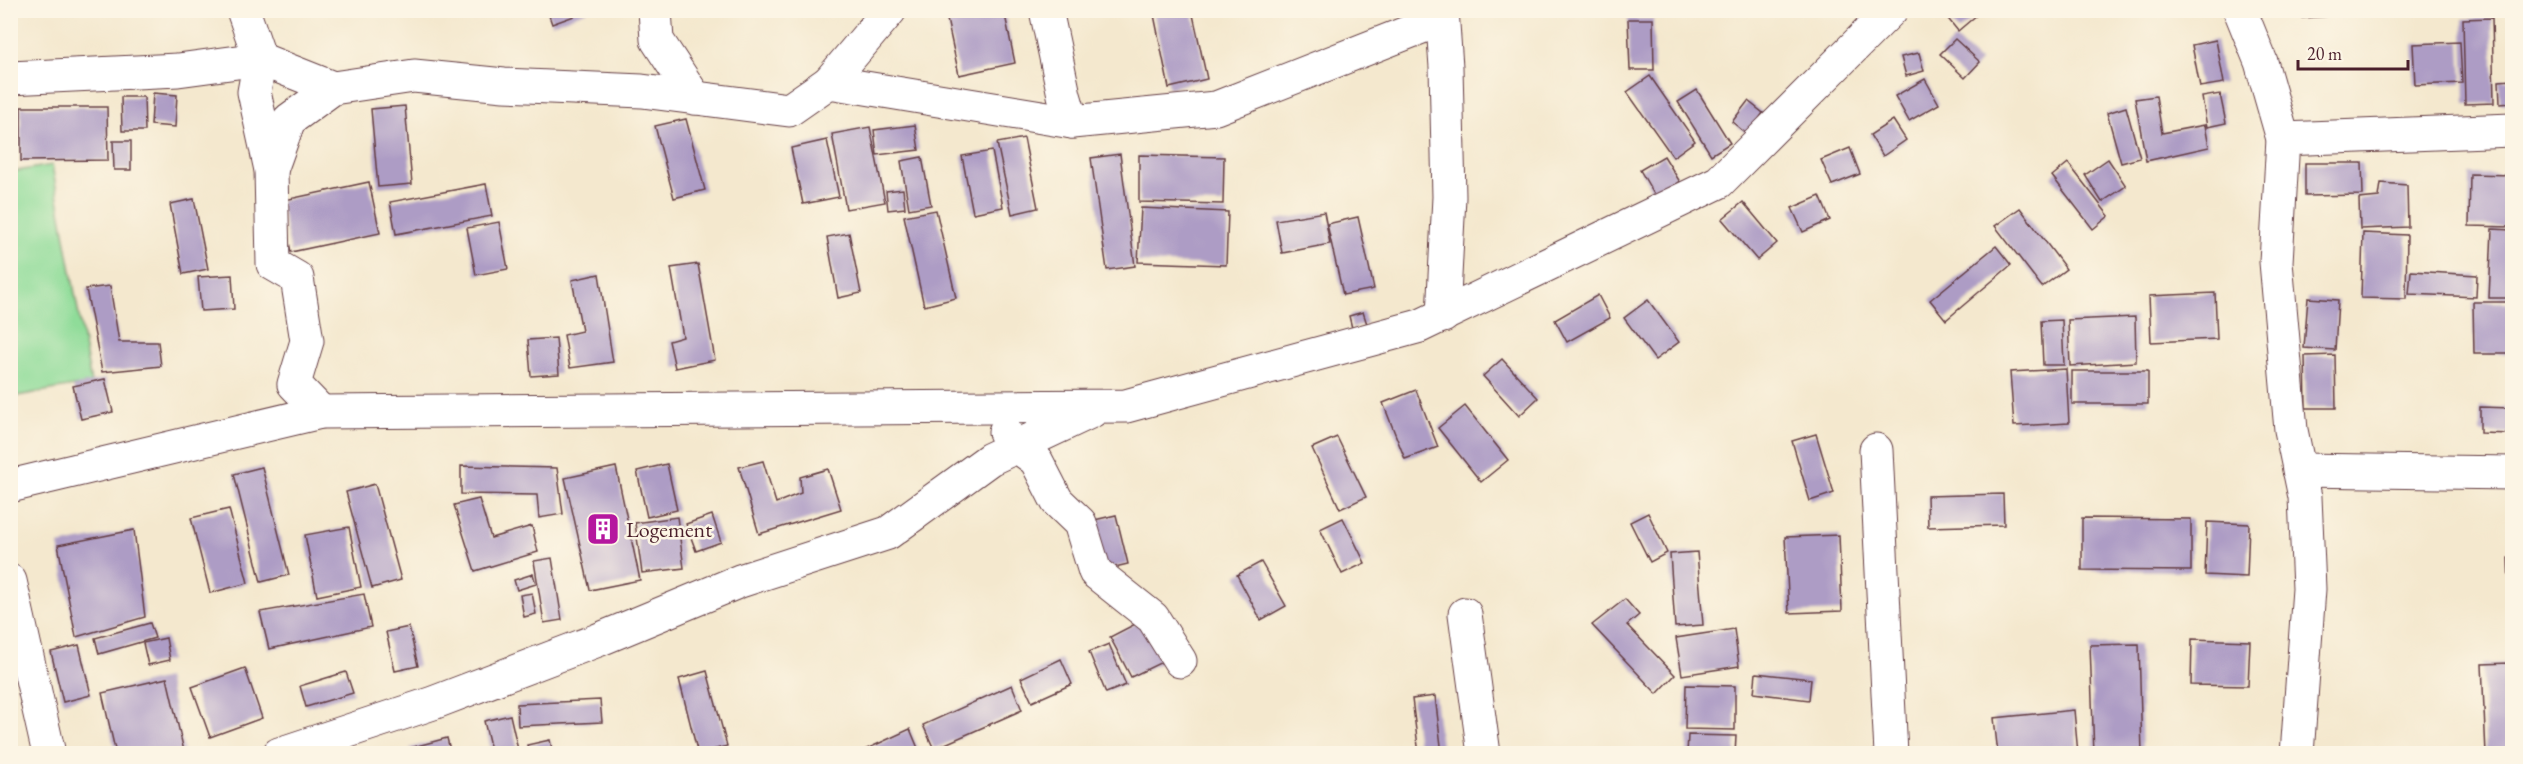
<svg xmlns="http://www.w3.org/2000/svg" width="2523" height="764" font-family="'EB Garamond',serif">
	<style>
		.green { fill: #8fdc99; stroke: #6c7e62; stroke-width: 1.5 }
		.building { fill: #ad9cc5 }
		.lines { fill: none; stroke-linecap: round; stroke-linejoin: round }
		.minor-casing { stroke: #643d43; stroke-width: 35 }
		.minor { stroke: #fff; stroke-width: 33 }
		.labels { text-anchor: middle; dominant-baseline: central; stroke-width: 5; stroke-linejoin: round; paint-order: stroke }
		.poi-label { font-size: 22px; fill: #4a1f2b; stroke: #fcf5e5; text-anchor: start }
	</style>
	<rect width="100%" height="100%" fill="#fcf5e5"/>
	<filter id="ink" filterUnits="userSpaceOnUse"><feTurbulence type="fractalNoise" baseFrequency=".0167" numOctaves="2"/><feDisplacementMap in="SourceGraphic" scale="12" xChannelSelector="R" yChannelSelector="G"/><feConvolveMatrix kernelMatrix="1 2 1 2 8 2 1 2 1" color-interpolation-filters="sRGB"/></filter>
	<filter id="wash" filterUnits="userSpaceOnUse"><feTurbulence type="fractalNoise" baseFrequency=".008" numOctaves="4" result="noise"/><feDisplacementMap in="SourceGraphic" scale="24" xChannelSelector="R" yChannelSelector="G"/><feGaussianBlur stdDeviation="1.35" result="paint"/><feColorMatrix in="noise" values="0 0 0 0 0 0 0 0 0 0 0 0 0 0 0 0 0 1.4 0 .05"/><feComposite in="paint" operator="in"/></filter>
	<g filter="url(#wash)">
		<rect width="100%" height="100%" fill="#f4e8ce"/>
		<!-- green -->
		<polygon class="green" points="52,165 91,383 11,397 11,172"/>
		<g id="blocks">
			<!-- building -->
			<g class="building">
				<polygon points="547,10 588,10 588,11 552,24"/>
				<polygon points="945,10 1004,10 1015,63 959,75"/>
				<polygon points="1153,10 1192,10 1207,79 1169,88"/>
				<polygon points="1941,10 1975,10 1978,14 1958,31"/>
				<polygon points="2302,10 2346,10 2346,15 2302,18"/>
				<polygon points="2492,18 2494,103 2465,104 2463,19"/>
				<polygon points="1628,19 1653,19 1654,70 1630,70"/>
				<polygon points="1955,39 1980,62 1965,78 1940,54"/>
				<polygon points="2216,40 2224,83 2200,87 2192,45"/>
				<polygon points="2460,42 2462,83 2415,85 2413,44"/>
				<polygon points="1919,53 1924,71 1906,76 1901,57"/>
				<polygon points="1650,76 1695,141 1673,157 1627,92"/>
				<polygon points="1925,79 1939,104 1909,121 1895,96"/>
				<polygon points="2512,80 2512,103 2500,104 2499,81"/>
				<polygon points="1697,90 1730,143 1711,155 1678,102"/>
				<polygon points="153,93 177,95 175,127 151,125"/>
				<polygon points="2220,94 2226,123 2207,127 2202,97"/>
				<polygon points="2156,96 2162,133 2205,125 2209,147 2146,161 2135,99"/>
				<polygon points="121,97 144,97 145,131 122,131"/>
				<polygon points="1748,101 1763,113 1748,135 1732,122"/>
				<polygon points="405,106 412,184 378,187 371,109"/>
				<polygon points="21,107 107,107 108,160 21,161"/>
				<polygon points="2126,107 2140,158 2121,163 2107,113"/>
				<polygon points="686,119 705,190 674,198 655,126"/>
				<polygon points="1893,120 1906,140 1883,156 1870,135"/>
				<polygon points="915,125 919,150 877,155 874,130"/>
				<polygon points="870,127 885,202 846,209 832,134"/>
				<polygon points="1024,138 1038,208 1012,214 997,143"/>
				<polygon points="827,140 839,197 803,204 791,148"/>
				<polygon points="113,141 131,141 131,170 114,170"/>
				<polygon points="1850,148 1860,174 1832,185 1821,160"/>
				<polygon points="992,151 1003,207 973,213 962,156"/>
				<polygon points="1120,154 1135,266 1107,270 1091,158"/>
				<polygon points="1139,155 1224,157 1223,204 1139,202"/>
				<polygon points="1664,156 1680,182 1655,196 1640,170"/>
				<polygon points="922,157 931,205 909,209 901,161"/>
				<polygon points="2108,159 2126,186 2102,202 2085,175"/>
				<polygon points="2068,163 2109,216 2093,229 2052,176"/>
				<polygon points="2305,163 2362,163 2363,195 2305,196"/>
				<polygon points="2470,174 2512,175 2512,227 2469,226"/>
				<polygon points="369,182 380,233 291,252 280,201"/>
				<polygon points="2381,183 2407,185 2408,227 2360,229 2359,199 2379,197"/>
				<polygon points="486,184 492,216 396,234 390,202"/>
				<polygon points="903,189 905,208 888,210 886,191"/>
				<polygon points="1820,196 1830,220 1803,232 1792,208"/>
				<polygon points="194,199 208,269 183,274 170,204"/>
				<polygon points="1743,202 1777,243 1757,260 1722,219"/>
				<polygon points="1141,208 1228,212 1226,265 1138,262"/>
				<polygon points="2020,208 2066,269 2042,287 1995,226"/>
				<polygon points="936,210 956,298 924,306 904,216"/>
				<polygon points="1324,212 1330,244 1282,253 1276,220"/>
				<polygon points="1358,217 1374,289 1343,295 1327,224"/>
				<polygon points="499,222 508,269 476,275 467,228"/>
				<polygon points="2492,229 2512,230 2512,298 2489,298"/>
				<polygon points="849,233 861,293 838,298 827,237"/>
				<polygon points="2363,233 2407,235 2406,299 2361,298"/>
				<polygon points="1996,246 2011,265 1946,320 1930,300"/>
				<polygon points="698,264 715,360 675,368 669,341 683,337 671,268"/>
				<polygon points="2411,271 2477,275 2476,297 2409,294"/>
				<polygon points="599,274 613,362 570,368 564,335 582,331 572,280"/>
				<polygon points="232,275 234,309 201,311 198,277"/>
				<polygon points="110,286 119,342 158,342 161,366 102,372 86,289"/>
				<polygon points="2215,293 2217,339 2151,342 2149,296"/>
				<polygon points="1598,295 1610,318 1567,342 1555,320"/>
				<polygon points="2308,298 2338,300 2335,350 2304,348"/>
				<polygon points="1648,300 1679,342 1655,360 1624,318"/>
				<polygon points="2473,302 2512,302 2512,354 2474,354"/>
				<polygon points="1363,312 1367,324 1352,328 1349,316"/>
				<polygon points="2135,317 2136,362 2070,366 2068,320"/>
				<polygon points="2062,320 2064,365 2043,365 2041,321"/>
				<polygon points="556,338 559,374 531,376 528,340"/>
				<polygon points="2335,355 2336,408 2306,408 2305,356"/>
				<polygon points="1502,359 1538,398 1519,416 1483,376"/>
				<polygon points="2066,369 2069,423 2014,426 2010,372"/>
				<rect x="2072" y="371" width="76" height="33"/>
				<polygon points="105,379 113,412 81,419 73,386"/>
				<polygon points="1416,390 1438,447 1405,459 1383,403"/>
				<polygon points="1465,406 1508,460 1481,482 1438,428"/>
				<polygon points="2480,407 2512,408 2512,434 2480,433"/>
				<polygon points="1816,434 1834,493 1810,501 1792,441"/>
				<polygon points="1337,437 1366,497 1340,509 1312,448"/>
				<polygon points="763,461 776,503 801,493 800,477 828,469 841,509 759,534 739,467"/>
				<polygon points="667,464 677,510 647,517 637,471"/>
				<polygon points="461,466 557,468 563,514 539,518 537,495 461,494"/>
				<polygon points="262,467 289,575 261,582 234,474"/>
				<polygon points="616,467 640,580 590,590 565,478"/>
				<polygon points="375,484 401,580 372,588 346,492"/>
				<polygon points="2003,494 2004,525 1928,527 1927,496"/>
				<polygon points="479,499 491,538 532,526 538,552 475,571 454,505"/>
				<polygon points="229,509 248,583 210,593 191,518"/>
				<polygon points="1648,513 1667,553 1650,562 1630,522"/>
				<polygon points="712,515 721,542 696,551 686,524"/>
				<polygon points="1116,515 1128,564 1102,570 1090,521"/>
				<polygon points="677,517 684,568 642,573 635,523"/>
				<polygon points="1343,518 1365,563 1342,574 1320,529"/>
				<polygon points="2082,518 2191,519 2191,571 2082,570"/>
				<polygon points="2207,522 2249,524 2247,577 2205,575"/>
				<polygon points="349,527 361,587 317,596 305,535"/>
				<polygon points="134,530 145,617 76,637 58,545"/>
				<polygon points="1839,535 1842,611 1789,613 1785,537"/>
				<polygon points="1697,552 1703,625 1675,627 1670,554"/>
				<polygon points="2512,557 2512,613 2510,613 2508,558"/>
				<polygon points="552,558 562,620 544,623 534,561"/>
				<polygon points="1261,562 1286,606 1261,620 1237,575"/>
				<polygon points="533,574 536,584 517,590 514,580"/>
				<polygon points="532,593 536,614 524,617 520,595"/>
				<polygon points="364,594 371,627 269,649 260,612"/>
				<polygon points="1625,599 1639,615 1627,625 1675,675 1657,694 1592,625"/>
				<polygon points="1141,621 1162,662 1131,677 1110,637"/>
				<polygon points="150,623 155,638 99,654 95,638"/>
				<polygon points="409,627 418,666 395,671 386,632"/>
				<polygon points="1734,629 1739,666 1682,675 1676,638"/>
				<polygon points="166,638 170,660 148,665 143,643"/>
				<polygon points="2192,639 2250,641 2248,686 2191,685"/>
				<polygon points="1109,644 1126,685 1106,693 1089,652"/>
				<polygon points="2139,644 2142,754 2094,754 2090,645"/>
				<polygon points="79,645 91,695 63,702 51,652"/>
				<polygon points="1061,659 1072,684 1032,702 1021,678"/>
				<polygon points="2510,663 2512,754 2486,754 2482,664"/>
				<polygon points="245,668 262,718 210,737 192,687"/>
				<polygon points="707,671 727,746 698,754 679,679"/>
				<polygon points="346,672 353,693 306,707 300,686"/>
				<polygon points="1756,673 1811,679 1809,700 1754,693"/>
				<polygon points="167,678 184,751 173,754 116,754 102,693"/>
				<polygon points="1012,685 1022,710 934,749 923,725"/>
				<polygon points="1686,685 1735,686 1735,730 1685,729"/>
				<polygon points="1435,696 1442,754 1419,754 1412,699"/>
				<polygon points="600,700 602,722 518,726 517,704"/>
				<polygon points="2074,710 2078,754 1998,754 1994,718"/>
				<polygon points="510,715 519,754 492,754 484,721"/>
				<polygon points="910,729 920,753 856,754"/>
				<polygon points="1688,735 1736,736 1735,754 1687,754"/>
				<polygon points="447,738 451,754 412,754 410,748"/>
				<polygon points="550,740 553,754 529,754 527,745"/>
			</g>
		</g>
	</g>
	<g filter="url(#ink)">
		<use href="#blocks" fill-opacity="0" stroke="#643d43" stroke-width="1.5"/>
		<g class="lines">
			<!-- minor casing -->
			<g class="minor-casing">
				<g id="minor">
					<polyline points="243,10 260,59 254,92 271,170 273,264 297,278 307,341 294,384 321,412"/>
					<polyline points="655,10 657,40 695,98"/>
					<polyline points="1046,10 1064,95 1072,122"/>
					<polyline points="1442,10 1446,67 1449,197 1443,316"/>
					<polyline points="2240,10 2261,62 2283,139 2276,262 2291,430 2305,497 2309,589 2297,754"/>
					<polyline points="10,78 178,70 260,59 333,88 414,76 504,85 642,91 789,110 829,82 1072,122 1216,108 1442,19"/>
					<polyline points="829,82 890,10"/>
					<polyline points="2283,139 2512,130"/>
					<polyline points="271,170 289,120 333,88"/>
					<polyline points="1005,432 1010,441 1036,460 1057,501 1080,523 1095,572 1153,618 1180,661"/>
					<polyline points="1876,450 1891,754"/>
					<polyline points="2299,470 2512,473"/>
					<polyline points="10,486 321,412 1126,406 1420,326 1719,182 1891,10"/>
					<polyline points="10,581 49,754"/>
					<polyline points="1465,614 1484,754"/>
					<polyline points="279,754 433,703 598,640 740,581 888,533 990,459 1092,411"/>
				</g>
			</g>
			<!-- minor -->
			<use href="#minor" class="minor"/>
		</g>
	</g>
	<!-- icons -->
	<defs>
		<g id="building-square" transform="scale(1.725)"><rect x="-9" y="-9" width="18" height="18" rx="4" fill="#b5179e" stroke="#fcf5e5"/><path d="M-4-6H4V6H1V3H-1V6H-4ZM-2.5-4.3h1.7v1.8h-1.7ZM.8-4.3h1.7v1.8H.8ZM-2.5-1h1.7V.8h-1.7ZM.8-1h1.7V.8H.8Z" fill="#fff"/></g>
	</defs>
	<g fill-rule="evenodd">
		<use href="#building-square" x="603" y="529"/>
	</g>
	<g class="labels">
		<!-- poi labels -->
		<g class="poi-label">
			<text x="626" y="529">Logement</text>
		</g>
	</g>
	<!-- margin -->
	<rect width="2523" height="764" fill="none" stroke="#fcf5e5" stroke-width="36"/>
	<!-- scale -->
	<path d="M2298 60v9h110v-9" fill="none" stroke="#4a1f2b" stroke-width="3"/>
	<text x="2307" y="60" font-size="18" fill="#4a1f2b" stroke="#fcf5e5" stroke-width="4.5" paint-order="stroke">20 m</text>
</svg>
